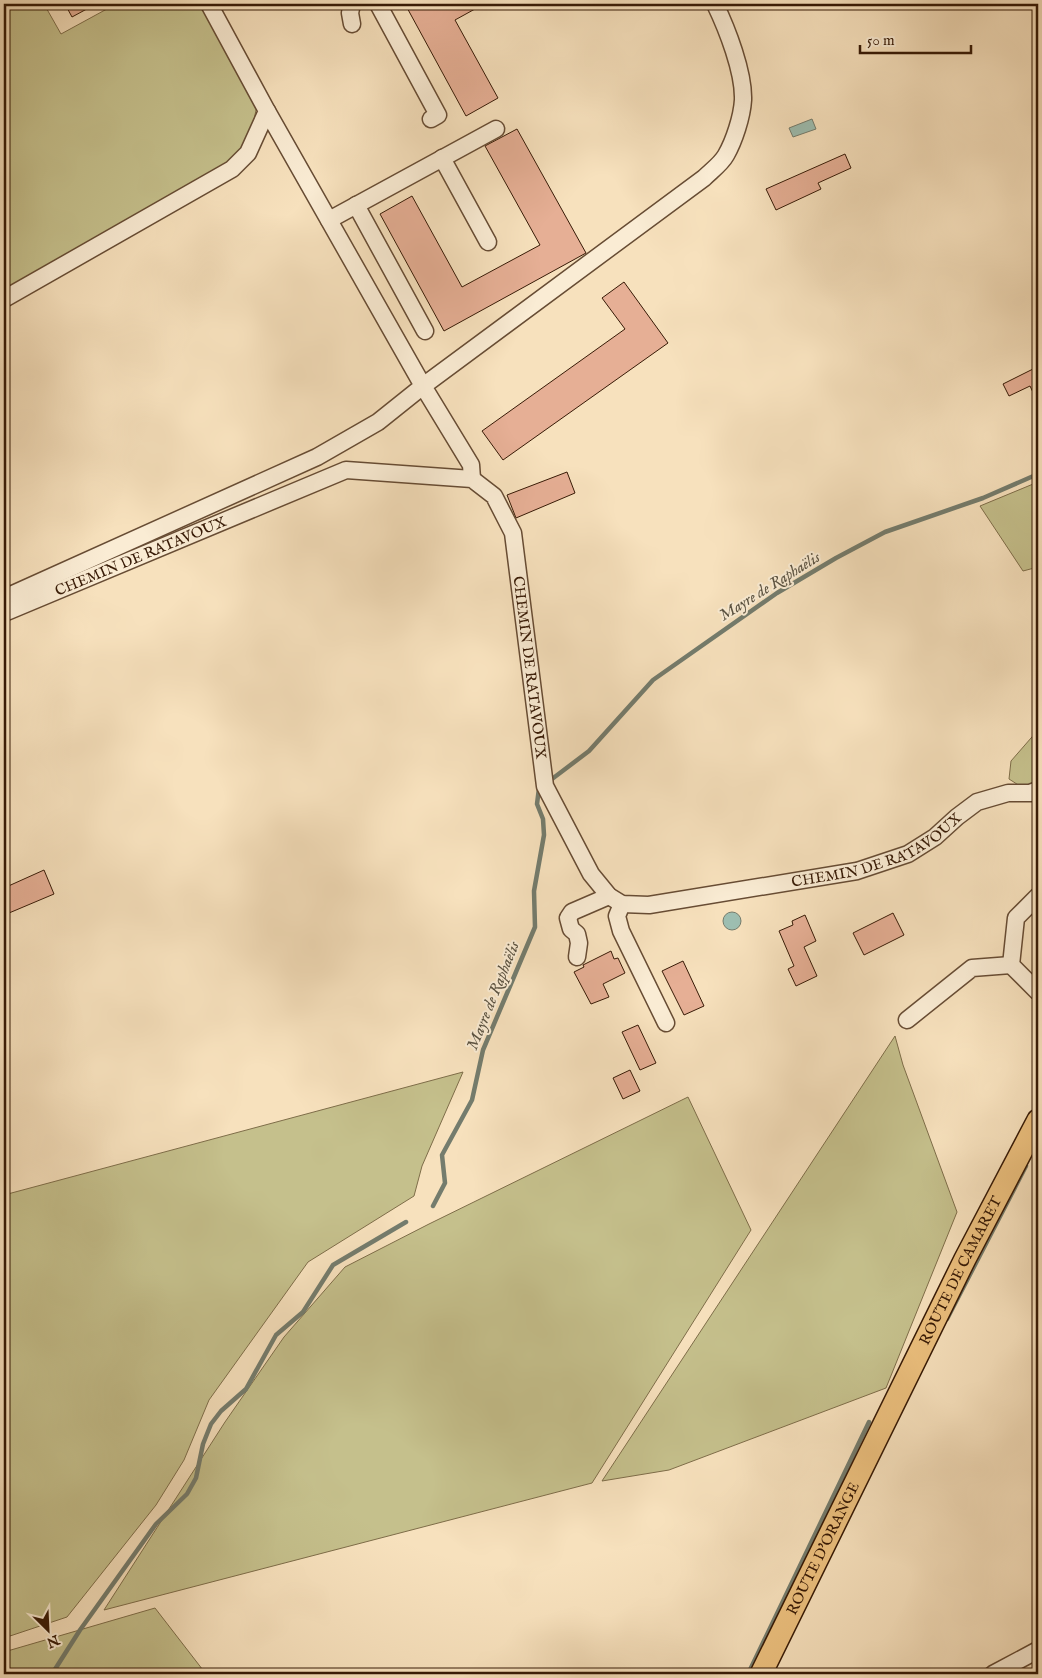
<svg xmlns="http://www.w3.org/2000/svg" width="1042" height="1678" font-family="'IM FELL English',serif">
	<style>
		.green { fill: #c5c08c; stroke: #7e6d49 }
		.water { fill: #9dbeb1; stroke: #747c6d }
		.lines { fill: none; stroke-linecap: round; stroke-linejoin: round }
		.stream { stroke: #747c6d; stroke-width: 4.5 }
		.building { fill: #e6af95; stroke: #371a06 }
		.minor-casing { stroke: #674c34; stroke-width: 19 }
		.major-casing { stroke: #371a06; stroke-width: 24 }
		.minor { stroke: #faecd4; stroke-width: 16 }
		.major { stroke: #ecc07e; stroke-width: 21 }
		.labels { text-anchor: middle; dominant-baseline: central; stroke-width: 4; stroke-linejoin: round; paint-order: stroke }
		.street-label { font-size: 15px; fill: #371a06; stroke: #faecd4 }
		.water-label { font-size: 16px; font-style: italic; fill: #5b5342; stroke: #faecd4 }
	</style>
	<rect width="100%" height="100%" fill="#f7e1bd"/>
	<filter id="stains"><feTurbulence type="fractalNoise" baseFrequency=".004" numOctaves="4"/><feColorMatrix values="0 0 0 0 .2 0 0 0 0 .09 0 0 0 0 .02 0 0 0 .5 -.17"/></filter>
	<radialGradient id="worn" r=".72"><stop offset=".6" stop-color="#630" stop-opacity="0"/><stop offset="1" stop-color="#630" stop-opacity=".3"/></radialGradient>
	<!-- green -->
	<g class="green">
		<polygon points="4,4 44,4 61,34 116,4 201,4 257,105 252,130 246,143 230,163 4,293"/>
		<polygon points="1038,482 1038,567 1023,571 980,506"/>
		<polygon points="1038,730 1038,784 1023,788 1009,779 1011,761"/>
		<polygon points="895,1036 903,1065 957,1212 886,1388 669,1470 602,1481"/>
		<polygon points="463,1072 422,1166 414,1196 308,1262 209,1400 184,1460 156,1505 67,1617 4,1638 4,1195"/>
		<polygon points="688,1097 751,1230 592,1483 104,1610 225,1422 284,1337 345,1267 429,1224"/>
		<polygon points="155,1608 206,1674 4,1674 4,1652"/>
	</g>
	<!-- water -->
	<g class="water">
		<polygon points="812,119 816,129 793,137 789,128"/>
		<circle cx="732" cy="921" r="9"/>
	</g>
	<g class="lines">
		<!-- stream -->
		<g class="stream">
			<polyline points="552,779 589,751 653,680 777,593 836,558 885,532 983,498 1038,474"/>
			<polyline points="1033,1152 1038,1143"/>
			<polyline points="433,1206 445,1183 442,1155 472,1100 483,1050 535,927 534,891 544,835 543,819 537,804 539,788"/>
			<polyline points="947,1319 1026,1166"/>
			<polyline points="52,1674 80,1630 156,1524 187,1494 196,1478 203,1444 211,1424 221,1411 246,1389 276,1335 303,1312 333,1265 406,1222"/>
			<polyline points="748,1674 869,1422"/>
		</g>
	</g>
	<!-- building -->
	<g class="building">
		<polygon points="65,4 96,4 72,17"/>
		<polygon points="405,4 484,4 455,20 498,98 466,116"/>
		<polygon points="517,129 586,253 444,331 380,214 412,196 462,287 540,245 485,146"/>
		<polygon points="845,154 851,168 818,183 821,189 776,210 766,189"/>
		<polygon points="624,282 668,343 503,460 482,431 625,329 602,298"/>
		<polygon points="1035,368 1038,376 1038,403 1030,386 1009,396 1003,384"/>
		<polygon points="567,472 575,493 516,518 507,495"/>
		<polygon points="44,870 54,894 9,913 4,903 4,888"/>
		<polygon points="893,913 904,935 864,955 853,933"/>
		<polygon points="805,915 816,941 804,947 817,976 796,986 788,969 794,966 779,931 793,925 792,921"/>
		<polygon points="611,951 614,959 618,958 625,973 603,984 609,997 591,1004 574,972 584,967 583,965"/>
		<polygon points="683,961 704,1006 684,1015 662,971"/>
		<polygon points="638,1025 656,1063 640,1070 622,1032"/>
		<polygon points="630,1070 640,1091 623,1099 613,1078"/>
	</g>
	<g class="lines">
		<!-- minor casing -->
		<g class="minor-casing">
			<g id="minor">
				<polyline points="378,4 438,115 431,119"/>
				<polyline points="352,24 350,13 352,4"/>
				<polyline points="442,158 488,242"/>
				<polyline points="356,205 425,331"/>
				<polyline points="329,220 496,129"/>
				<polyline points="4,299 232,169 248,153 267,111 209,4"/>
				<path d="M472 479 471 465 423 386 704 178C711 171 721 164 726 155 734 141 742 117 743 100 744 72 727 29 715 4"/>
				<polyline points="4,598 317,457 378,422 423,386 267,111"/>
				<path id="s1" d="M4 613 346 470 472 479 494 496 513 533 545 786 591 874 609 896 622 904 649 905 857 871 908 854 935 837 957 817 977 802 1008 793H1030L1038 790"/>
				<polyline points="1038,896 1016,918 1011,965 1038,992"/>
				<polyline points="622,904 617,916 621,931 666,1023"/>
				<polyline points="577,957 579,943 577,934 571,929 568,918 572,912 609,896"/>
				<polyline points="907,1020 972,968 1011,965"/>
				<polyline points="993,1674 1038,1650"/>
			</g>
		</g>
		<!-- major casing -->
		<g class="major-casing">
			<g id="major">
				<path id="s2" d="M761 1674 965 1259 1038 1120"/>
			</g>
		</g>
		<!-- minor -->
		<use href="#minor" class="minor"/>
		<!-- major -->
		<use href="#major" class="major"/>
	</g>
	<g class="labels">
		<!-- street labels -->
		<g class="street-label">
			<text stroke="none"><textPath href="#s1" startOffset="148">CHEMIN DE RATAVOUX</textPath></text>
			<text stroke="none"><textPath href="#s1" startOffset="702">CHEMIN DE RATAVOUX</textPath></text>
			<text stroke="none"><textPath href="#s1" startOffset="1228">CHEMIN DE RATAVOUX</textPath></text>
			<text stroke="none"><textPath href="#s2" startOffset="450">ROUTE DE CAMARET</textPath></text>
			<text stroke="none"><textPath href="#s2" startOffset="140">ROUTE D'ORANGE</textPath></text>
		</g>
		<!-- water labels -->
		<g class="water-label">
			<text transform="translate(770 587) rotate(-32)">Mayre de Raphaëlis</text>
			<text transform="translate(494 996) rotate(-68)">Mayre de Raphaëlis</text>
		</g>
	</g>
	<!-- margin -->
	<rect width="1042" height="1678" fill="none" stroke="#f7e1bd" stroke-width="20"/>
	<rect x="5" y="5" width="1032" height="1668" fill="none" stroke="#371a06" stroke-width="2.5"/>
	<rect x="10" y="10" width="1022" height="1658" fill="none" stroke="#371a06"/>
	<!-- north arrow -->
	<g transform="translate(48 1630) rotate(156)" stroke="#faecd4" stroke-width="4" paint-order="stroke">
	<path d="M0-4L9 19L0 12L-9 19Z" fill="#371a06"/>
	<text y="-8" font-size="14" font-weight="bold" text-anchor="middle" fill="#371a06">N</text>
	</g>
	<!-- scale -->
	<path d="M860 45v8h111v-8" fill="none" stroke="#371a06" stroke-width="2.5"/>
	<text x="867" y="45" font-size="15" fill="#371a06" stroke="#faecd4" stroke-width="4" paint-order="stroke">50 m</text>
	<rect width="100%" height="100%" filter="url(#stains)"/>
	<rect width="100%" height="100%" fill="url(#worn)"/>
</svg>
